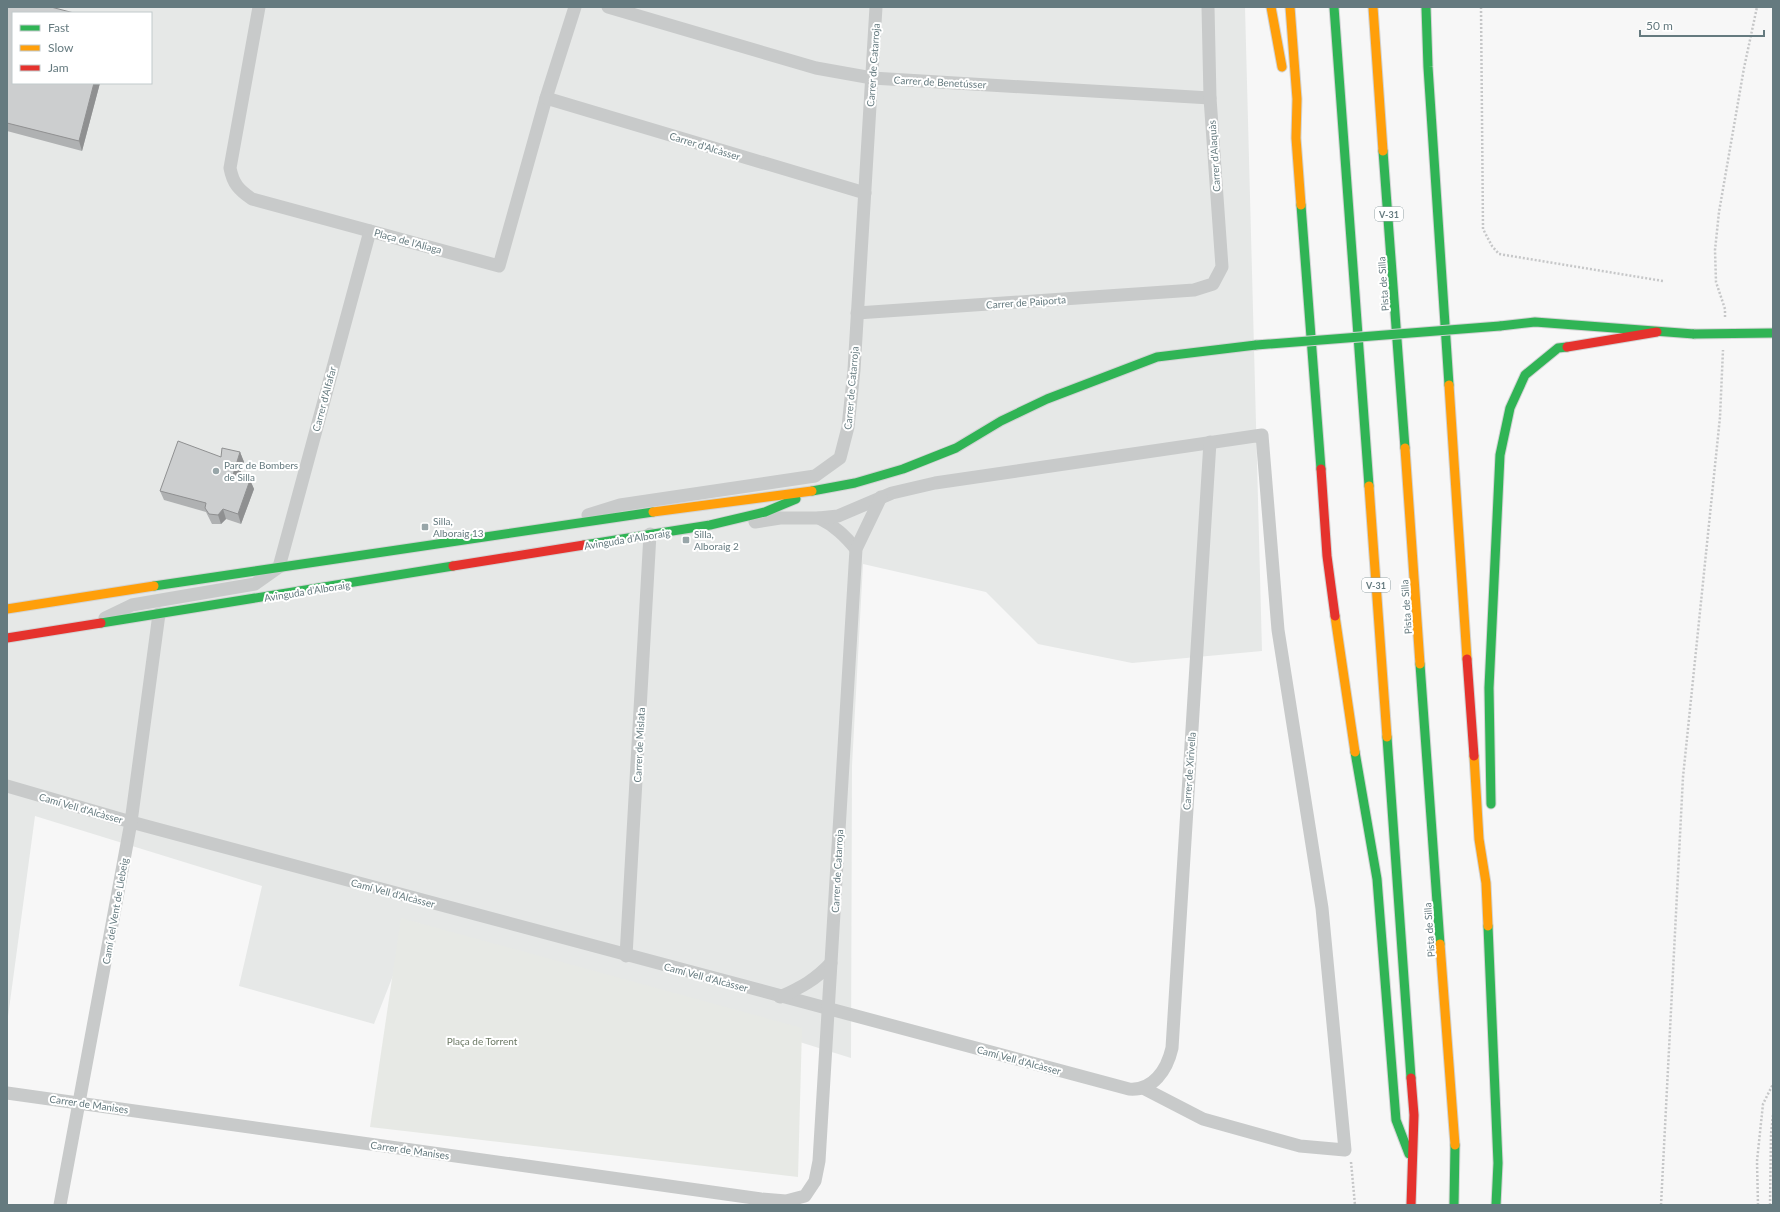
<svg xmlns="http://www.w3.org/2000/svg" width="1780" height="1212" font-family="Lato,sans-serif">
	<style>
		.built { fill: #e6e8e7; fill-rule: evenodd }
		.green { fill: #e7e9e5 }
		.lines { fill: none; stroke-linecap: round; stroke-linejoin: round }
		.fast-casing { stroke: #d2d3d4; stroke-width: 11 }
		.slow-casing { stroke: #d2d3d4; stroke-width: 11 }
		.jam-casing { stroke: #d2d3d4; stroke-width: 11 }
		.path { stroke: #c6c7c8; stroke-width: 2.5; stroke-dasharray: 2 2; stroke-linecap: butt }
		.street { stroke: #c8caca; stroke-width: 13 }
		.fast { stroke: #30b455; stroke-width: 9 }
		.slow { stroke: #ff9f0a; stroke-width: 9 }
		.jam { stroke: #e5322d; stroke-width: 9 }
		.fast-bridge-casing { stroke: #d2d3d4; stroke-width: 11; stroke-linecap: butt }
		.fast-bridge { stroke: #30b455; stroke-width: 9 }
		.wall { fill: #afb1b2 }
		.shaded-wall { fill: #8f9091 }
		.building { fill: #cccecf; stroke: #8f9091 }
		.poi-dot { fill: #98a6a9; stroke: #fff; stroke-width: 1.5 }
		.labels { text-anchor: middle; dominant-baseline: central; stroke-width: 4; stroke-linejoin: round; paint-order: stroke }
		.shield { fill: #fff; stroke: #93a2a5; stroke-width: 1 }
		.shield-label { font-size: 9px; font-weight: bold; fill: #657a7f }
		.street-label { font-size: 10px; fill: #657a7f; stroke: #fff }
		.poi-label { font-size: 10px; fill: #657a7f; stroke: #fff; text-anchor: start }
		.park-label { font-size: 10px; fill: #6b7864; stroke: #fff }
	</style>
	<rect width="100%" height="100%" fill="#f7f7f7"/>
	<!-- built -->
	<path class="built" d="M7 7H1245L1262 651 1132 663 1038 644 986 592 863 564 852 766 851 1058 414 922 374 1024 239 986 262 886 35 816 7 1024ZM13 13H151V83H13Z"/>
	<!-- green -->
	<polygon class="green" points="401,918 802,1028 798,1177 370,1127"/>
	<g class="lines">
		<!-- fast casing -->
		<g class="fast-casing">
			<g id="fast">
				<polyline points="1334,7 1369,486"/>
				<polyline points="1426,7 1428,67 1449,385"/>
				<polyline points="1383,151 1405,448"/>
				<polyline points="1301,205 1321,469"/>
				<polyline points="1500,326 1535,322 1694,334"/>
				<polyline points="812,491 855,483 903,469 956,448 1001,421 1047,399 1157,357 1256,345"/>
				<polyline points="584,545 710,525 765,512 796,499"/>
				<polyline points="154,586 653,512"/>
				<polyline points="101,623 453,566"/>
				<polyline points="1420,664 1440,944"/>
				<polyline points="1387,737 1411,1078"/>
				<polyline points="1355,752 1377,879 1396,1120 1409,1154"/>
				<polyline points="1491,804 1489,688 1500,455 1510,408 1525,375 1558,348 1567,347"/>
				<polyline points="1488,926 1498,1163 1496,1205"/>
				<polyline points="1454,1205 1455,1145"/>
			</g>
		</g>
		<!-- slow casing -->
		<g class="slow-casing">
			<g id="slow">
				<polyline points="1271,7 1282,67"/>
				<polyline points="1290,7 1297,99 1296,138 1301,205"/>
				<polyline points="1373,7 1383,151"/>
				<polyline points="1449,385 1467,659"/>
				<polyline points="1405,448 1420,664"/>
				<polyline points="1369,486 1387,737"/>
				<polyline points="653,512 812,491"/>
				<polyline points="7,609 154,586"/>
				<polyline points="1335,616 1355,752"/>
				<polyline points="1474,756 1479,839 1486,883 1488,926"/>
				<polyline points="1440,944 1455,1145"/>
			</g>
		</g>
		<!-- jam casing -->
		<g class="jam-casing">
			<g id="jam">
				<polyline points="1567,347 1657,332"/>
				<polyline points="1321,469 1327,556 1335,616"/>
				<polyline points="453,566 584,545"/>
				<polyline points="7,638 101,623"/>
				<polyline points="1467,659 1474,756"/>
				<polyline points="1411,1205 1414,1115 1411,1078"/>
			</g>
		</g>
		<!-- path -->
		<g class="path">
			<polyline points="1481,7 1483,229 1492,246 1499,254 1663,281"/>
			<polyline points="1725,317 1725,309 1716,282 1715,250 1719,212 1744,68 1757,7"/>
			<polyline points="1351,1162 1355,1205"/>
			<polyline points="1661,1205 1683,777 1720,417 1723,350"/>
			<polyline points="1758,1205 1757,1161 1763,1104 1773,1084"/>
			<polyline points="1770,1205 1771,1134 1773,1115"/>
		</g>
		<!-- street -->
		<g class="street">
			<path d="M259 7 230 168C233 184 239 190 252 199L499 266 546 98 575 7"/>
			<polyline points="608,7 816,68 872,78 1210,98"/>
			<polyline points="546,98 865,193"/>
			<polyline points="857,313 1194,290 1213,284 1222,267 1210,98 1208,7"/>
			<polyline points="588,515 620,505 815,476 840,458 848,427 854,370 876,7"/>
			<path d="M819 518C835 526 845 536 856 549"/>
			<polyline points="755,522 780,518 819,518 838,516 892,493 935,483 1262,435 1278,630 1322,908 1345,1150 1300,1146 1203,1119 1143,1088"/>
			<polyline points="105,618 132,605 255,584 279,567 370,231"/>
			<path d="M7 786 131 822 1129 1089C1153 1091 1167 1070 1172 1048L1210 442"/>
			<polyline points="626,956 650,534"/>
			<path d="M780 997C802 987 815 980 831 963"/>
			<polyline points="7,1093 761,1199 786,1201 805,1196 815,1181 819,1161 856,549 881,497"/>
			<polyline points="60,1205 131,822 159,614"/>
		</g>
		<!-- fast -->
		<use href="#fast" class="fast"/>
		<!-- slow -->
		<use href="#slow" class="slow"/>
		<!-- jam -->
		<use href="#jam" class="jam"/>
		<!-- fast-bridge casing -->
		<g class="fast-bridge-casing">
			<g id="fast-bridge">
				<polyline points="1694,334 1773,333"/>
				<polyline points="1256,345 1500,326"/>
			</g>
		</g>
		<!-- fast-bridge -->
		<use href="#fast-bridge" class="fast-bridge"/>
	</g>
	<!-- wall -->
	<g class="wall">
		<polygon points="7,7 13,83 100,83 82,151 7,131"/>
		<polygon points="240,452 244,462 239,477 250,480 254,489 241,524 226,519 221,524 212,524 206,512 164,500 160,491 221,457"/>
	</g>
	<!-- shaded-wall -->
	<g class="shaded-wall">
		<polygon points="94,83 100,83 82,151 79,141"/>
		<polygon points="240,452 244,462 236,485 233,475"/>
		<polygon points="250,480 254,489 241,524 238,514"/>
		<polygon points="223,509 226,519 221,524 218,515"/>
	</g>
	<!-- building -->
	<g class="building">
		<polygon points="7,7 51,7 74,13 13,13 13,83 94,83 79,141 7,123"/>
		<polygon points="178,441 221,457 222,448 240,452 233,475 250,480 238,514 223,509 218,515 209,514 205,508 206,503 160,491"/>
	</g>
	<!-- markers -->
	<g class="poi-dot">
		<circle cx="216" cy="471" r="4"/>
		<rect x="421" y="523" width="8" height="8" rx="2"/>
		<rect x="682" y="536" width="8" height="8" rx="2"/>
	</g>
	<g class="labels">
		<!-- shield labels -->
		<g class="shield">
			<rect x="1375" y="207" width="28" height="14" rx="3"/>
			<rect x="1362" y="578" width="28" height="14" rx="3"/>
		</g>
		<g class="shield-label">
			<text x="1389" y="214">V-31</text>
			<text x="1376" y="585">V-31</text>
		</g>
		<!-- street labels -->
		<g class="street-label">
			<text transform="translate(873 65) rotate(-86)">Carrer de Catarroja</text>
			<text transform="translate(940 82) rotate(3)">Carrer de Benetússer</text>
			<text transform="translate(705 146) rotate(17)">Carrer d'Alcàsser</text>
			<text transform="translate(1214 156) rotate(-94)">Carrer d'Alaquàs</text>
			<text transform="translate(408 241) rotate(15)">Plaça de l'Aliaga</text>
			<text transform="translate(1383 284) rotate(-94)">Pista de Silla</text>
			<text transform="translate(1026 302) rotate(-4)">Carrer de Paiporta</text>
			<text transform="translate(851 388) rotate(-85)">Carrer de Catarroja</text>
			<text transform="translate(324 399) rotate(-75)">Carrer d'Alfafar</text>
			<text transform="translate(627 539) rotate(-9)">Avinguda d’Alboraig</text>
			<text transform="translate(307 591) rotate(-9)">Avinguda d’Alboraig</text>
			<text transform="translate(1406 607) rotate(-94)">Pista de Silla</text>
			<text transform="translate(639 745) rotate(-87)">Carrer de Mislata</text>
			<text transform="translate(1189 771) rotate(-86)">Carrer de Xirivella</text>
			<text transform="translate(81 808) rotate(16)">Camí Vell d'Alcàsser</text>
			<text transform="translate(837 871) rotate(-87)">Carrer de Catarroja</text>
			<text transform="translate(393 893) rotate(15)">Camí Vell d'Alcàsser</text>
			<text transform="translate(115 911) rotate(-80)">Camí del Vent de Llebeig</text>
			<text transform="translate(1429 930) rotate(-94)">Pista de Silla</text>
			<text transform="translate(706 977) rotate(15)">Camí Vell d'Alcàsser</text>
			<text transform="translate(1019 1060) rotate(15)">Camí Vell d'Alcàsser</text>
			<text transform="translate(89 1104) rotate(8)">Carrer de Manises</text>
			<text transform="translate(410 1150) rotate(8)">Carrer de Manises</text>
		</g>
		<!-- poi labels -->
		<g class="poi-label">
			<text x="224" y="465">Parc de Bombers<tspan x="224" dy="12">de Silla</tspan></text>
			<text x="433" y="521">Silla,<tspan x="433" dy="12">Alboraig 13</tspan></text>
			<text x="694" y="534">Silla,<tspan x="694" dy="12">Alboraig 2</tspan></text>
		</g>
		<!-- park labels -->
		<g class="park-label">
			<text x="482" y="1041">Plaça de Torrent</text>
		</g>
	</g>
	<!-- border -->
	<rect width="1780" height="1212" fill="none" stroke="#657a7f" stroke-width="16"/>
	<!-- legend -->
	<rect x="12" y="12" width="140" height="72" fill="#ffffff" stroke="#c1cacc"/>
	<rect x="20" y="25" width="20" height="6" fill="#30b455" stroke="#c1cacc"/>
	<text x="48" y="32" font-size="12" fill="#657a7f">Fast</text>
	<rect x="20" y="45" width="20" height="6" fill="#ff9f0a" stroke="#c1cacc"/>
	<text x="48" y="52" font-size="12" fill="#657a7f">Slow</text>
	<rect x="20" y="65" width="20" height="6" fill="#e5322d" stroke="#c1cacc"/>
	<text x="48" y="72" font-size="12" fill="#657a7f">Jam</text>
	<!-- scale -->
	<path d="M1640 30v6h124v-6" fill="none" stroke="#657a7f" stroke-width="2"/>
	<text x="1646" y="30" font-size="12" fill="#657a7f" stroke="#ffffff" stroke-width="3" paint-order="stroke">50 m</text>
</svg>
